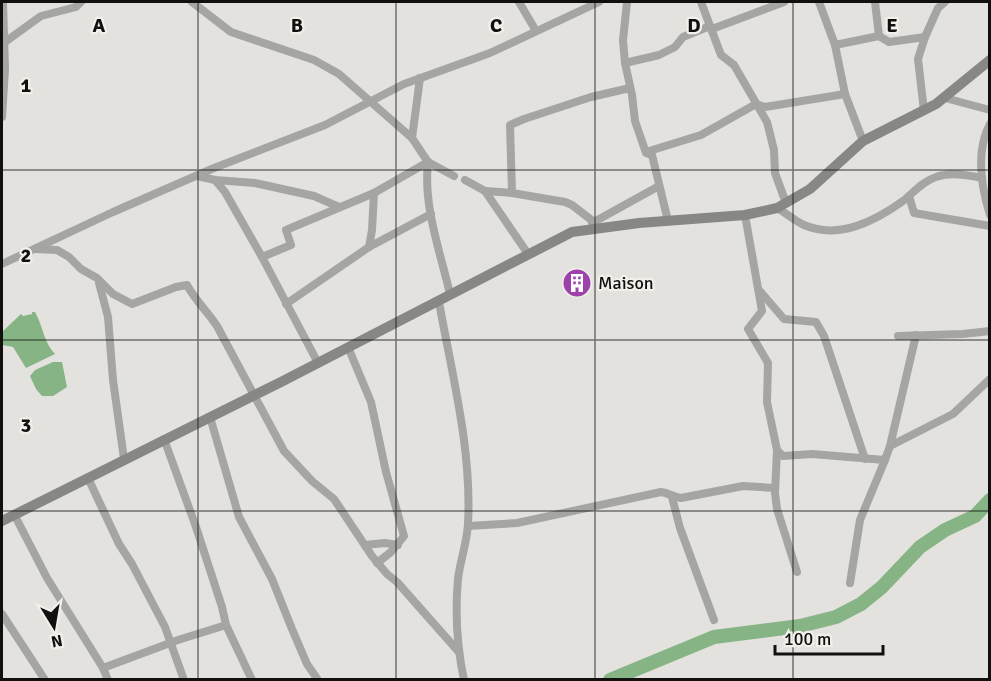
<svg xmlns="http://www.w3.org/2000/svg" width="991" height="681" font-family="Signika,sans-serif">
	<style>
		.water { fill: #86b484 }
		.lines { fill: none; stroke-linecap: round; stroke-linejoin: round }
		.river { stroke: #86b484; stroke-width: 14 }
		.street { stroke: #a5a5a4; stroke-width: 8 }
		.secondary { stroke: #878885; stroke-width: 10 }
		.grid { fill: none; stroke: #11100f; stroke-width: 1.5; stroke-opacity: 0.55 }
		.labels { text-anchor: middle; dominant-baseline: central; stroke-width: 4.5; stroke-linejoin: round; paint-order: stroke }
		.poi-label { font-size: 18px; fill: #11100f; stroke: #f1f0eb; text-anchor: start }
		.grid-label { font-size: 20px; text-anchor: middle; font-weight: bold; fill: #11100f; stroke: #f1f0eb; stroke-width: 4.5; stroke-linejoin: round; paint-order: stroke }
	</style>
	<rect width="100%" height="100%" fill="#e4e2de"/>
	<!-- water -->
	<g class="water">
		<path d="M32 312H35C43 326 44 343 55 354L26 368 13 347 2 345V332L21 314 23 316 32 314Z"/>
		<polygon points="53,362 62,362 67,387 53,396 42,396 36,389 30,376 35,370"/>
	</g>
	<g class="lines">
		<!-- river -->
		<polyline class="river" points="610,680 714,637 800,626 836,617 861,604 882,587 920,547 945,530 975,516 990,500"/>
		<!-- street -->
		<g class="street">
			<polyline points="192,2 231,32 314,60 339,74 412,138 428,162 454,176"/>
			<polyline points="519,2 536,31"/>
			<polyline points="627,2 623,40 625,63 632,95 635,121 646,153 652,155 668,221"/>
			<polyline points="701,2 721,55 734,65 767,122 774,150 775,173 786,203"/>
			<polyline points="819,2 835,45 845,94 863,141"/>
			<polyline points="875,2 879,36"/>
			<polyline points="712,29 784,2"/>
			<polyline points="5,42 41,16 76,7 81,2"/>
			<polyline points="835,45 879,36 889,42 925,37"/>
			<polyline points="625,63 659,55 675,47 683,37 710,26"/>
			<polyline points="945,98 990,110"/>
			<polyline points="924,111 918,59 925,37 938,8 945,2"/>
			<polyline points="2,117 5,69 3,2"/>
			<path d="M990 124C975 152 981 186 990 215"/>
			<polyline points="412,138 420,78"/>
			<polyline points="646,152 701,135 756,104 765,107 845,94"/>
			<path d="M428 162C423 206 440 251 450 294"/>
			<polyline points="197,176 215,180 255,183 314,196 339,207"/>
			<polyline points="215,180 225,192 262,257 318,363"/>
			<polyline points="465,180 485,191 528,254"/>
			<polyline points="485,191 512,193 565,202 572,205 594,222"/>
			<polyline points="512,193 510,125 524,119 591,97 630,88"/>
			<polyline points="909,196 914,213 990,226"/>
			<path d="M777 208C786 213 795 221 804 225 839 240 875 221 903 201 913 193 923 181 936 177 951 172 967 175 982 178"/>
			<polyline points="745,215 762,311 748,329 768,363 767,402 777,450 783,456 812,454 885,460 890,446 953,414 990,379"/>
			<polyline points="592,223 659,186"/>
			<polyline points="369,247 372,230 374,193"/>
			<path d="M35 249 57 250 69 257 81 269 97 278 113 294 132 304 176 287 187 285C195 300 207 311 217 326L284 451 312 481 334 499 372 556 387 574 397 582 458 651"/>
			<polyline points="262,257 291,245 286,230 374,193 428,162"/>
			<polyline points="2,264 113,212 214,168 325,125 404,84 490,53 599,2"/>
			<polyline points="99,283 108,317 113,380 124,459"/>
			<polyline points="759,290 784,319 816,322 824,336 865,459"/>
			<path d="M439 302C452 375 472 449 468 524 467 543 460 561 458 579 455 612 457 647 464 680"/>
			<polyline points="286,304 369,247 431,214"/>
			<polyline points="898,336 963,334 990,331"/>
			<polyline points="348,347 371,402 386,472 404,536 391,552 377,563"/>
			<polyline points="210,417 239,517 272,579 292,629 307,664 318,680"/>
			<polyline points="164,439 196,527 222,607 226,625 252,680"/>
			<polyline points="890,446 916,335"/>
			<polyline points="777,450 775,493 777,509 797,572"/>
			<polyline points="88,478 119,544 132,564 165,627 184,680"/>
			<polyline points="672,497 680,528 714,620"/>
			<polyline points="14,514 47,578 103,668 108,680"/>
			<path d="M468 526 517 523 661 492C669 493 673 497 681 498L743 486 775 488"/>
			<polyline points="365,545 385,543 398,545"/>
			<polyline points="850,583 860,520 885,460"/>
			<polyline points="2,614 45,680"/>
			<polyline points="103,668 178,640 226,625"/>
		</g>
		<!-- secondary -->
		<polyline class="secondary" points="2,521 281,382 572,232 639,223 745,215 777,208 810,189 863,141 936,104 990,60"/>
	</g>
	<!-- grid -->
	<path class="grid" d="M198 2V680M396 2V680M595 2V680M793 2V680M2 170H990M2 340H990M2 511H990"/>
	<!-- icons -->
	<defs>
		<g id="building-disc" transform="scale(1.5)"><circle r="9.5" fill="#9d41ab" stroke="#f1f0eb"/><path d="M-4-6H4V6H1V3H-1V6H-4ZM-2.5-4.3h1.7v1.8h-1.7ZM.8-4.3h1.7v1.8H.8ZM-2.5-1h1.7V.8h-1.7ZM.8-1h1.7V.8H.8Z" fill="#fff"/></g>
	</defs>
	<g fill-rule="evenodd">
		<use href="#building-disc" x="577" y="283"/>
	</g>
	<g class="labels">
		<!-- poi labels -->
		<g class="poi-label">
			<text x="598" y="283">Maison</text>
		</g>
	</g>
	<g class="grid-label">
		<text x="99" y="32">A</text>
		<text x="297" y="32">B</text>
		<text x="496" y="32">C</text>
		<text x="694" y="32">D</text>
		<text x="892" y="32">E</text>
		<text x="26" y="92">1</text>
		<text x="26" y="262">2</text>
		<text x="26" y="432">3</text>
	</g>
	<!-- border -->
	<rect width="991" height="681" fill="none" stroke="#11100f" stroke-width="6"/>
	<!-- north arrow -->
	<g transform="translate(54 627) rotate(169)" stroke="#f1f0eb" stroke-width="4.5" paint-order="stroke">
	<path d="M0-4.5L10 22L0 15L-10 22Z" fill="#11100f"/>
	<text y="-9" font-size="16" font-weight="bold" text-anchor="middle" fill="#11100f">N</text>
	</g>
	<!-- scale -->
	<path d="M775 645v9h108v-9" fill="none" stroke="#11100f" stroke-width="3"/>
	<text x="784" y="645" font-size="18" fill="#11100f" stroke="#f1f0eb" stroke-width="4.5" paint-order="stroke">100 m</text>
</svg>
